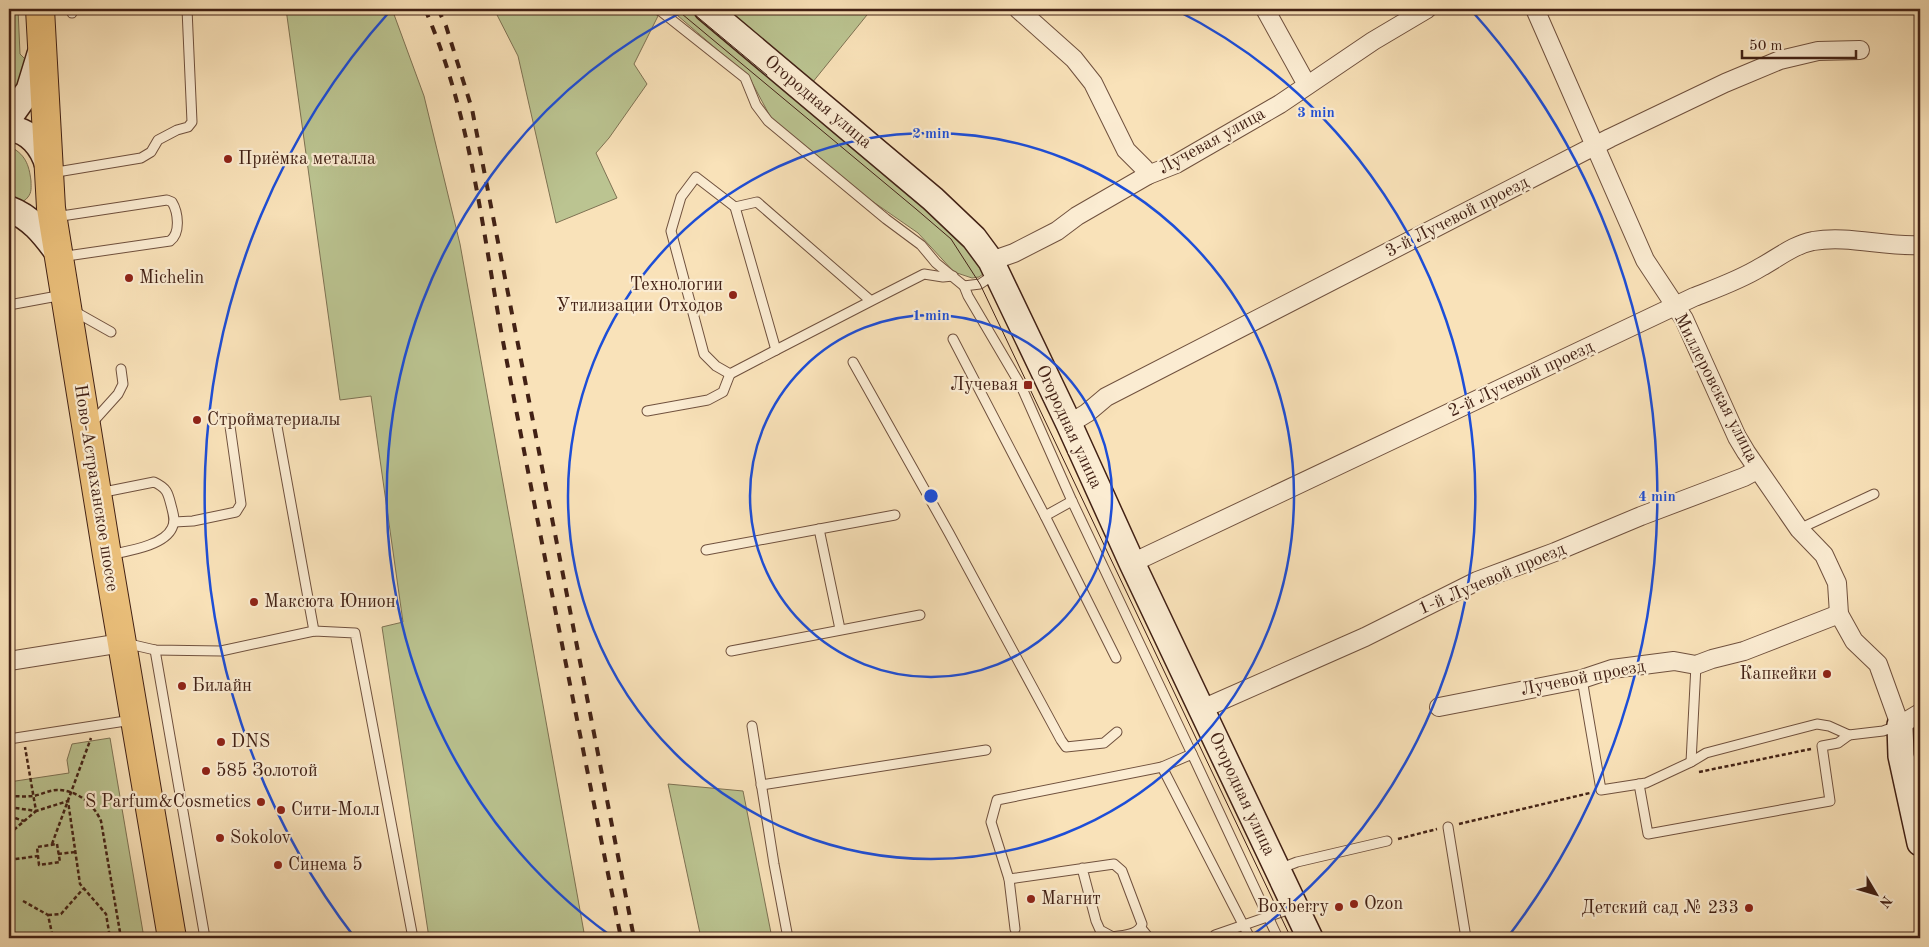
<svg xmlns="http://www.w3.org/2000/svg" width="1929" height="947" font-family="'Old Standard TT',serif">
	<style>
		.green { fill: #bbc491; stroke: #7e7253 }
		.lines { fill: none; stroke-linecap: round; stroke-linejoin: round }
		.lane-casing { stroke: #70513e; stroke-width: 11 }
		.street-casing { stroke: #70513e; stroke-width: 20 }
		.secondary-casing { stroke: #422115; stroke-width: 28 }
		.primary-casing { stroke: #422115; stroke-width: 30 }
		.path { stroke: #422115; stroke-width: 2.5; stroke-dasharray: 4 2.5; stroke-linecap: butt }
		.lane { stroke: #fbecd2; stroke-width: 9 }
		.street { stroke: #fbecd2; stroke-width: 18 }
		.secondary { stroke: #fbecd2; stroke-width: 25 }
		.primary { stroke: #ecc17c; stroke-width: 28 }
		.tram { stroke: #422115; stroke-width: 1 }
		.rail { stroke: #422115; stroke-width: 4; stroke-dasharray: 9 9; stroke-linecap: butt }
		.ring { fill: none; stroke: #1d4ed8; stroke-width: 2.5 }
		.poi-dot { fill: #8f2418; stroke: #fbecd2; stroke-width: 2 }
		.labels { text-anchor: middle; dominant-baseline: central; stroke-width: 4.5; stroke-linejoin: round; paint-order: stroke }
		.street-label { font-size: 18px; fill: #422115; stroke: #fbecd2 }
		.poi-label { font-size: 18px; fill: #422115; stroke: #fbecd2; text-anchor: start }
		.centre { fill: #1d4ed8; stroke: #fbecd2; stroke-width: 2.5 }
		.ring-label { font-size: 15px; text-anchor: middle; font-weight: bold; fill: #1d4ed8; stroke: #fbecd2; stroke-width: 4.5; stroke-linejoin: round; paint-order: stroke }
	</style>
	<rect width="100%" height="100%" fill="#f9e2b9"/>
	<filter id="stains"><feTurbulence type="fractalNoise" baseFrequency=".004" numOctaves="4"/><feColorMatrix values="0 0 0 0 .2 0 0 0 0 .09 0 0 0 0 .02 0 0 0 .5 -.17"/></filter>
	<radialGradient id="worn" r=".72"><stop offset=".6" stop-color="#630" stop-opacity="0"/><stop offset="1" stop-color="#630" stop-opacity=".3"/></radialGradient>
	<!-- green -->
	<g class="green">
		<polygon points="9,9 18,9 20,54 27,61 26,72 9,105"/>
		<polygon points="286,9 392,9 424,96 460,244 585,938 429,938 382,627 403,622 371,396 340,400"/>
		<polygon points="494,9 649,9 658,16 634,64 647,84 609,138 596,153 617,198 556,223 518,56"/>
		<polygon points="670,9 694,9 968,242 983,274 979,277 972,278 954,272 918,233 859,192 771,118 749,77"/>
		<polygon points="724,9 870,9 871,10 812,83"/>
		<path d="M9 146C25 154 29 164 31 181 31 187 32 192 28 197 26 200 22 202 19 204L9 202Z"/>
		<polygon points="110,738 144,938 9,938 9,782 69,773 67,760 72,744"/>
		<polygon points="668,784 743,791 772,938 701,938"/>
	</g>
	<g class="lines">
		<!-- lane casing -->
		<g class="lane-casing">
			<g id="lane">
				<polyline points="72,9 72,13"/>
				<polyline points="658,9 745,78 756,105 768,121 886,219 921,245 936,263 964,286 968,296 1021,386 1072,501 1192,754"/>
				<polyline points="51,173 141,158 151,152 158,140 177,130 188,127 192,122 187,9"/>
				<polyline points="735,207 696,177 681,197 671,231 704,354 716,366 730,374 776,350"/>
				<path d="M55 217 167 200 172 202C178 212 181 233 170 241L60 257"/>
				<polyline points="964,286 980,284 995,274"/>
				<polyline points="871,301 776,350 735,207 757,202 871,301 924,274 943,277 953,276"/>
				<polyline points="9,305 63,295"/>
				<polyline points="72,310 111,332"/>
				<polyline points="953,339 1045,516 1072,501"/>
				<polyline points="853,362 949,533 1061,740 1066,747 1104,743 1117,732"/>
				<polyline points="647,411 708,400 723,392 730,374"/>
				<polyline points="276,421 314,631"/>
				<polyline points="91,424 118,394 123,384 121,369"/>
				<path d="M99 493 154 482C167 488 168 493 171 505 173 513 176 521 172 528 164 546 127 551 109 555"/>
				<polyline points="1045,516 1116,658"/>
				<polyline points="174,522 193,521 236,512 241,504 229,419"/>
				<polyline points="819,529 840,629"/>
				<polyline points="1799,529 1874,494"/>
				<polyline points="706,550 895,515"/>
				<polyline points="125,643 155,650 221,651 314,631 355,633 413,938"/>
				<polyline points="155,650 205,938"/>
				<polyline points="731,651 920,615"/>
				<polyline points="1582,679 1601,790 1646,783 1691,762 1706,753 1817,724 1829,726 1849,735 1883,731 1897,726"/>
				<polyline points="752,726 774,864 788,938"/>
				<polyline points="9,739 132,720"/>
				<polyline points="1691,762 1696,665"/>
				<polyline points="1162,767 1250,938"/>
				<polyline points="1639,784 1648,834 1830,801 1822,746 1838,743 1849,735"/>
				<polyline points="761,785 986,750"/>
				<polyline points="1448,827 1466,938"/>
				<polyline points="1279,869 1297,862 1387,841"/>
				<path d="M1009 879 1114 864 1122 871 1142 924C1139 935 1123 935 1113 937L1100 930 1096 921 1082 868"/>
				<polyline points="1141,928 1149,938"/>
				<polyline points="1015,929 1009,879 991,822 997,800 1162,767 1192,754 1278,938"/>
				<polyline points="1215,935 1293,908"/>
			</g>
		</g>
		<!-- street casing -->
		<g class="street-casing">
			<g id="street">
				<polyline points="1018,9 1074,59 1093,83 1126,150 1144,168 1148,175"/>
				<polyline points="1265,9 1307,85"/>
				<polyline points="1535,9 1645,260 1684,319 1737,437 1746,452 1799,529 1824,555 1837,583 1839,614 1854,641 1878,664 1900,725 1920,713"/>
				<polyline points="991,261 1014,253 1057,231 1077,216 1148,175 1176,164 1280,104 1373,41 1427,9"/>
				<polyline points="1069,424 1087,413 1106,397 1610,138 1725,83 1780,60 1818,51 1860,50"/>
				<path d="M1132 563 1694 297C1717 288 1740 280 1761 267 1778 258 1793 245 1813 241 1849 235 1884 247 1920 245"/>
				<polyline points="9,661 122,643"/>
				<polyline points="1439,707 1582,679 1612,669 1674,661 1696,665 1712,659 1744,651 1839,614"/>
				<polyline points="1202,709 1365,637 1477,581 1555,552 1641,516 1744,477 1757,470"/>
			</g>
		</g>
		<!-- secondary casing -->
		<g class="secondary-casing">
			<g id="secondary">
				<polyline points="707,9 933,199 974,238 991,261 1069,424 1132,563 1310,938"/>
				<polyline points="9,118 29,90 40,54"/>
				<path d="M9 129C29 129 43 148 48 166"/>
				<path d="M9 209C31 217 44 234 58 253"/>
				<polyline points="1900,725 1901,756 1920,843"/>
			</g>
		</g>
		<!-- primary casing -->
		<g class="primary-casing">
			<polyline id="primary" points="40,9 51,208 107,555 172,938"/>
		</g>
		<!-- path -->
		<g class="path">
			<polyline points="1699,772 1811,749"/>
			<path d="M9 796C17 796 25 797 33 796 41 795 51 789 59 790 79 791 94 805 101 821L121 938"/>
			<polyline points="9,807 36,811 68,801 80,884 106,914 110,938"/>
			<polyline points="9,816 24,821"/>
			<polyline points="1459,824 1590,793"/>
			<polyline points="9,834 36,811 25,747"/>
			<polyline points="1398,839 1437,829"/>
			<polyline points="52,844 91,738"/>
			<polygon points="57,844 60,862 39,865 37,847"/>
			<polyline points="58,854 76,852"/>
			<polyline points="9,860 38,856"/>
			<polyline points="23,901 48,915 53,938"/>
			<polyline points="48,915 61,914 83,889"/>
		</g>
		<!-- lane -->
		<use href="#lane" class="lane"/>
		<!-- street -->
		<use href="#street" class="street"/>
		<!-- secondary -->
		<use href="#secondary" class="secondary"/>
		<!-- primary -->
		<use href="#primary" class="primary"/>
		<!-- tram -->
		<g class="tram">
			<polyline points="676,9 916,209 951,239 980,284 1291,938"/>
			<polyline points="688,9 767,75"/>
		</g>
		<!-- rail -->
		<g class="rail">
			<path d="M425 9C473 119 483 240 506 357 543 551 582 745 621 938"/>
			<polyline points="438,9 446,26 472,109 634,938"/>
		</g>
	</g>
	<!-- distance rings -->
	<g class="ring">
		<circle cx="931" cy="496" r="181"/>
		<circle cx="931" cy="496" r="363"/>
		<path d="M611 936A544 544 0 0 1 688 9M1174 9A544 544 0 0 1 1251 936"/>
		<path d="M355 938A726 726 0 0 1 391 10M1471 10A726 726 0 0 1 1507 938"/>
	</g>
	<!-- markers -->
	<g class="poi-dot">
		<circle cx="228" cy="159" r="5"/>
		<circle cx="129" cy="278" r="5"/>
		<circle cx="733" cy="295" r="5"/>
		<rect x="1023" y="380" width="10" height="10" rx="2.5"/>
		<circle cx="197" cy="420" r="5"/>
		<circle cx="254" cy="602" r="5"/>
		<circle cx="1827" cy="674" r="5"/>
		<circle cx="182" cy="686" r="5"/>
		<circle cx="221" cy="742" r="5"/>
		<circle cx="206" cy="771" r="5"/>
		<circle cx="261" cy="802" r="5"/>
		<circle cx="281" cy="810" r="5"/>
		<circle cx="220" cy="838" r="5"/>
		<circle cx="278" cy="865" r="5"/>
		<circle cx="1031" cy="899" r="5"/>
		<circle cx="1354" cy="904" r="5"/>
		<circle cx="1339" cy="907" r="5"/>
		<circle cx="1749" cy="908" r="5"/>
	</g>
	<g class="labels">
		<!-- street labels -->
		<g class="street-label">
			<text transform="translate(818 102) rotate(40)">Огородная улица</text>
			<text transform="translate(1212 141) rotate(-29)">Лучевая улица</text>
			<text transform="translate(1457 217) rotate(-27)">3-й Лучевой проезд</text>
			<text transform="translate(1521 379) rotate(-25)">2-й Лучевой проезд</text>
			<text transform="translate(1716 388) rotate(63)">Миллеровская улица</text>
			<text transform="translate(1069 427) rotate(65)">Огородная улица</text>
			<text transform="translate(96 488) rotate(81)">Ново-Астраханское шоссе</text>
			<text transform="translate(1492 579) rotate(-23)">1-й Лучевой проезд</text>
			<text transform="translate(1583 678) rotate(-11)">Лучевой проезд</text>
			<text transform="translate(1242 794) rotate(65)">Огородная улица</text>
		</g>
		<!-- poi labels -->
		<g class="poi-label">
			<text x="238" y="159">Приёмка металла</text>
			<text x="139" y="278">Michelin</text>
			<text x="723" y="285" text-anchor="end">Технологии<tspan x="723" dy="21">Утилизации Отходов</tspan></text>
			<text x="1018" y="385" text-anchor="end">Лучевая</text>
			<text x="207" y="420">Стройматериалы</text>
			<text x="264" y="602">Максюта Юнион</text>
			<text x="1817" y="674" text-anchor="end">Капкейки</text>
			<text x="192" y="686">Билайн</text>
			<text x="231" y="742">DNS</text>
			<text x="216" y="771">585 Золотой</text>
			<text x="251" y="802" text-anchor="end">S Parfum&amp;Cosmetics</text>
			<text x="291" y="810">Сити-Молл</text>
			<text x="230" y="838">Sokolov</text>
			<text x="288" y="865">Синема 5</text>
			<text x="1041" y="899">Магнит</text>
			<text x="1364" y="904">Ozon</text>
			<text x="1329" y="907" text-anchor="end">Boxberry</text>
			<text x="1739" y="908" text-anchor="end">Детский сад № 233</text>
		</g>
	</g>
	<circle cx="931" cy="496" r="8" class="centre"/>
	<g class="ring-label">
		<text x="1316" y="117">3 min</text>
		<text x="931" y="138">2 min</text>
		<text x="931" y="320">1 min</text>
		<text x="1657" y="501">4 min</text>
	</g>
	<!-- margin -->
	<rect width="1929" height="947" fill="none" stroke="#f9e2b9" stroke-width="30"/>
	<rect x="10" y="10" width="1909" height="927" fill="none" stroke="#422115" stroke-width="2.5"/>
	<rect x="15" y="15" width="1899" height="917" fill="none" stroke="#422115"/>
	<!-- north arrow -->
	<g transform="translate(1876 894) rotate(128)" stroke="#fbecd2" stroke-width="4" paint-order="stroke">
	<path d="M0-4L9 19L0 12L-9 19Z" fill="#422115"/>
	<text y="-8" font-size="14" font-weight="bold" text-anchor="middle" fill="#422115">N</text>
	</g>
	<!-- scale -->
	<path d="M1742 50v8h114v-8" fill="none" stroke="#422115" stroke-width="2.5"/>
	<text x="1749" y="50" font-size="15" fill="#422115" stroke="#fbecd2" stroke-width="4" paint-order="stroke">50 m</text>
	<rect width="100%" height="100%" filter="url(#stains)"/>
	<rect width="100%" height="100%" fill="url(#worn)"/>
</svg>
